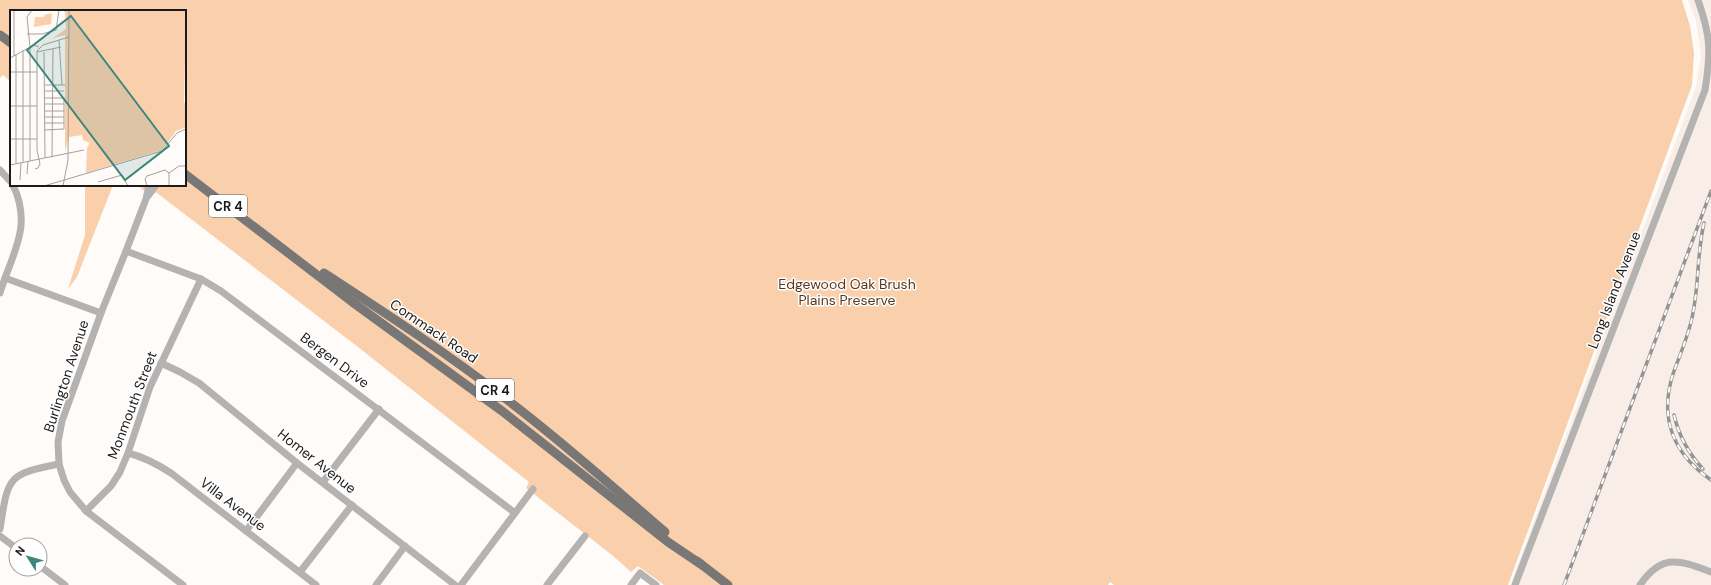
<svg xmlns="http://www.w3.org/2000/svg" width="1711" height="585" font-family="'DM Sans',sans-serif">
	<style>
		.built { fill: #f8eee7 }
		.green { fill: #facfab }
		.lines { fill: none; stroke-linecap: round; stroke-linejoin: round }
		.minor { stroke: #b4b3b2; stroke-width: 7 }
		.major { stroke: #797776; stroke-width: 9 }
		.rail-casing { stroke: #969493; stroke-width: 3.5 }
		.rail { stroke: #fff; stroke-width: 2; stroke-dasharray: 6; stroke-linecap: butt }
		.labels { text-anchor: middle; dominant-baseline: central; stroke-width: 3; stroke-linejoin: round; paint-order: stroke }
		.shield { fill: #fff; stroke: #605f5f; stroke-width: 1 }
		.shield-label { font-size: 13px; font-weight: bold; fill: #1c1b1b }
		.park-label { font-size: 14px; fill: #58381c; stroke: #fff }
		.street-label { font-size: 14px; fill: #1c1b1b; stroke: #fff }
		.inset-road { fill: none; stroke: #a4a1a0; stroke-width: 1 }
		.view { fill: #3f867e; fill-opacity: 0.15; stroke: #3f867e; stroke-width: 2 }
		.inset-edge { fill: none; stroke: #1c1b1b; stroke-width: 2 }
	</style>
	<rect width="100%" height="100%" fill="#fefbf9"/>
	<!-- built -->
	<polygon class="built" points="1688,0 1711,0 1711,585 1510,585 1696,87 1701,56 1696,21"/>
	<!-- green -->
	<g class="green">
		<polygon points="0,0 1682,0 1690,26 1694,53 1692,85 1508,585 1114,585 1110,582 1108,585 664,585 638,566 631,572 612,555 526,488 529,482 358,347 157,193 143,190 138,185 185,185 185,11 11,11 11,82 3,75 0,78"/>
		<polygon points="85,185 113,185 77,277 68,289 85,235"/>
	</g>
	<g class="lines">
		<!-- minor -->
		<g class="minor">
			<polyline points="0,170 11,182"/>
			<polyline points="149,185 146,199 126,251 101,313 62,421 58,442 59,464 64,480 70,492 86,511 183,585"/>
			<polyline points="148,196 156,185"/>
			<polyline points="126,251 201,279 221,291 515,513"/>
			<polyline points="5,278 101,313"/>
			<path d="M0 293C12 253 33 227 13 185"/>
			<polyline points="161,363 180,372 199,383 297,463 455,585"/>
			<path d="M128 453C144 457 157 464 171 473L316 585"/>
			<polyline points="323,482 379,409"/>
			<polyline points="86,511 111,486 120,472 128,453 150,387 201,279"/>
			<path d="M0 529C8 477 7 474 59 464"/>
			<polyline points="246,531 297,463"/>
			<polyline points="0,536 16,548"/>
			<polyline points="40,566 65,585"/>
			<polyline points="300,572 352,505"/>
			<polyline points="376,585 405,546"/>
			<polyline points="461,585 533,489"/>
			<polyline points="547,585 585,536"/>
			<polyline points="631,585 640,573 656,585"/>
			<path d="M1515 585 1705 90C1711 52 1711 37 1698 0"/>
			<path d="M1640 585C1662 553 1679 560 1711 572"/>
		</g>
		<!-- major -->
		<g class="major">
			<polyline points="0,35 11,43"/>
			<polyline points="185,174 351,301 502,411 668,542 702,565"/>
			<path d="M324 273C387 314 451 356 510 402 564 443 614 488 665 532"/>
			<polyline points="697,561 728,585"/>
		</g>
		<!-- rail casing -->
		<g class="rail-casing">
			<g id="rail">
				<path d="M1704 223C1697 253 1699 283 1693 313 1689 335 1680 354 1673 374 1659 418 1673 454 1711 480"/>
				<path d="M1674 415C1679 436 1688 453 1703 469"/>
				<polyline points="1564,585 1711,191"/>
			</g>
		</g>
		<!-- rail -->
		<use href="#rail" class="rail"/>
	</g>
	<g class="labels">
		<!-- shield labels -->
		<g class="shield">
			<rect x="209" y="195" width="38" height="22" rx="3"/>
			<rect x="476" y="379" width="38" height="22" rx="3"/>
		</g>
		<g class="shield-label">
			<text x="228" y="206">CR 4</text>
			<text x="495" y="390">CR 4</text>
		</g>
		<!-- park labels -->
		<g class="park-label">
			<text x="847" y="284">Edgewood Oak Brush<tspan x="847" dy="16">Plains Preserve</tspan></text>
		</g>
		<!-- street labels -->
		<g class="street-label">
			<text transform="translate(1614 290) rotate(-69)">Long Island Avenue</text>
			<text transform="translate(434 331) rotate(34)">Commack Road</text>
			<text transform="translate(335 360) rotate(37)">Bergen Drive</text>
			<text transform="translate(66 376) rotate(-72)">Burlington Avenue</text>
			<text transform="translate(132 405) rotate(-69)">Monmouth Street</text>
			<text transform="translate(317 461) rotate(38)">Homer Avenue</text>
			<text transform="translate(233 504) rotate(37)">Villa Avenue</text>
		</g>
	</g>
	<!-- overview -->
	<g transform="translate(10 10)">
		<rect width="176" height="176" fill="#fefbf9"/>
		<path d="M53 0H176L174 93H176V117L166 121 152 140 76 163 77 138 80 133 73 130 72 125 59 127 55 141V25L43 28 56 19 55 3ZM42 3 41 14 24 17 25 7H34V5Z" fill="#facfab"/>
		<path class="inset-road" d="M4 0V46M17 24H32L46 20 49 0M49 30 52 75M20 37V151M20 37 17 7 22 0M27 42 51 37M34 42 35 148M6 44V153M0 48 24 35 29 37M0 62H27M35 75H55M35 81H54M35 94H54M0 96H27M34 101H54M34 107H54M34 113H54M34 120 54 119V88H35M0 129H27M42 147 43 39M13 152V40M0 155 74 140M25 159 28 158 30 154 27 140V41L33 35 59 27M159 163 169 156H176M17 164 18 151M10 170 11 153M88 172 112 165 118 176M34 176 152 141 167 123 176 119M53 176 58 150 59 0M137 176 135 169 137 166 155 160 159 163M159 176V163"/>
		<path class="view" d="M61 6 159 136 115 170 17 40Z"/>
		<rect width="176" height="176" class="inset-edge"/>
	</g>
	<!-- north arrow -->
	<g transform="translate(28 557) rotate(307)"><circle r="19" fill="#ffffff" stroke="#a4a4a4"/>
	<path d="M0-3L7 15L0 10L-7 15Z" fill="#3f867e"/>
	<text y="-6" font-size="11" font-weight="bold" text-anchor="middle" fill="#1c1b1b">N</text>
	</g>
</svg>
